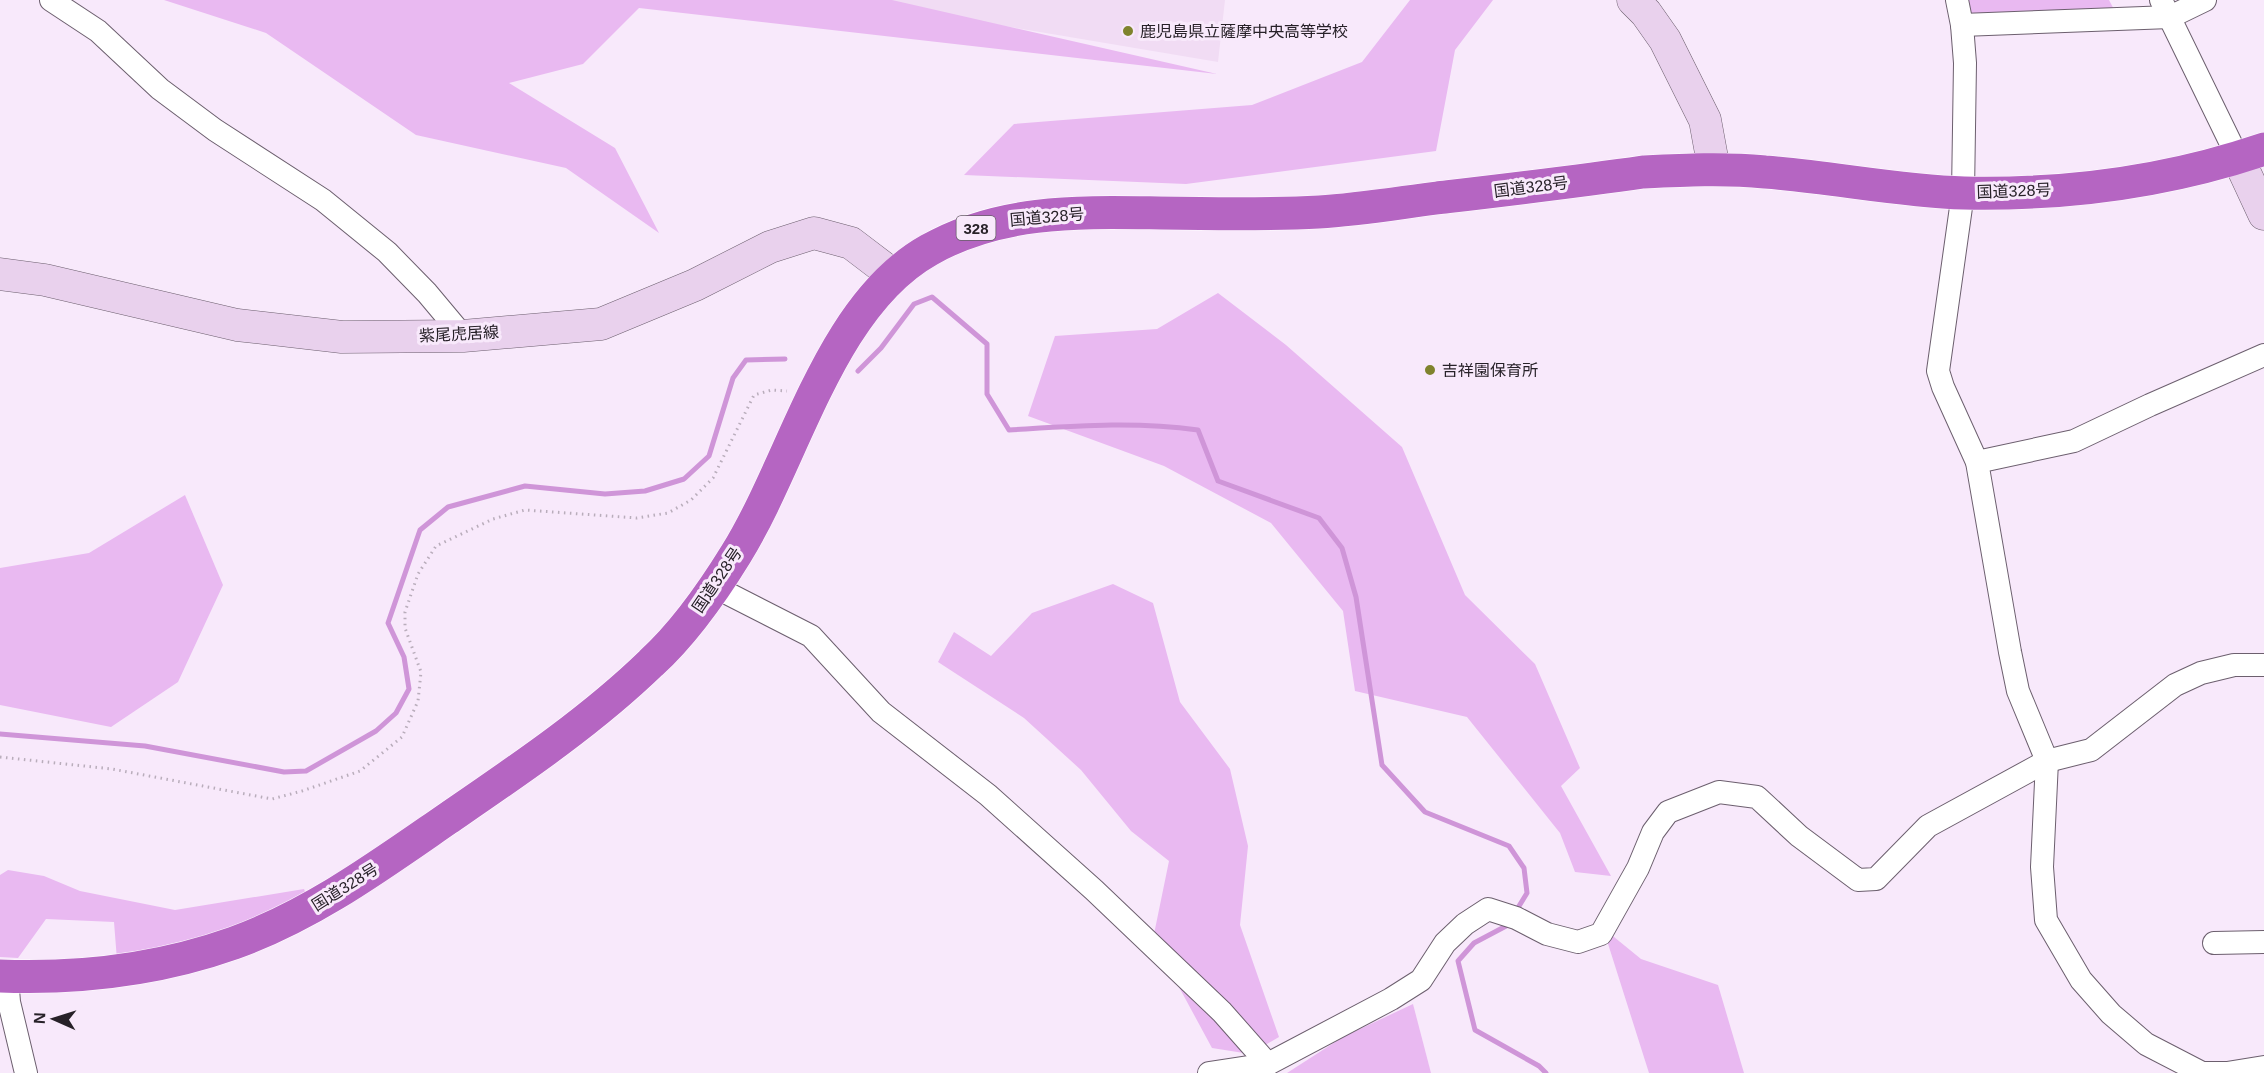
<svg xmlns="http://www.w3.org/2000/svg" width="2264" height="1073" font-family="Arial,'Noto Sans JP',sans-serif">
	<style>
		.built { fill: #f1dcf4 }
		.green { fill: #e9b9f1 }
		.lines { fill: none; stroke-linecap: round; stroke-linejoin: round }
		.stream { stroke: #cf95d8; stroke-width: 5 }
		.street-casing { stroke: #6c5f6e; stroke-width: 24 }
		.secondary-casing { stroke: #6c5f6e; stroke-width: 33 }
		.highway-casing { stroke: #fff; stroke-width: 34 }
		.path { stroke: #b9adbb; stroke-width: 3; stroke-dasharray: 1.5 4.5; stroke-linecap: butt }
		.street { stroke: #fff; stroke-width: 22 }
		.secondary { stroke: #e9d1ed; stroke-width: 32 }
		.highway { stroke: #b565c2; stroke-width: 33 }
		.poi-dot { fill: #7f832d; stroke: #f8e9fb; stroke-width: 2 }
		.labels { text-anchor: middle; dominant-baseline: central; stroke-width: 6; stroke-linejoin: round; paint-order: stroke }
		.shield { fill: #f8e9fb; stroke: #665d67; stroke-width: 1.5 }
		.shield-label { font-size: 15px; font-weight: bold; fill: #272128 }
		.poi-label { font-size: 16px; fill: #272128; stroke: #f8e9fb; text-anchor: start }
		.street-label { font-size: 16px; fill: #272128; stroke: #f8e9fb }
	</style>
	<rect width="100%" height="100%" fill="#f8e9fb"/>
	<!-- built -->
	<polygon class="built" points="850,0 1225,0 1218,62"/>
	<!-- green -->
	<g class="green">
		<polygon points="164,0 892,0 1217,74 639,8 583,64 509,83 615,148 659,233 566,168 416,135 266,33"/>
		<polygon points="1410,0 1493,0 1455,50 1436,151 1186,184 964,175 1014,124 1252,105 1362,62"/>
		<polygon points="1957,0 2109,0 2119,19 1962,25"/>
		<polygon points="1218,293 1286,345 1402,447 1465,595 1535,664 1580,768 1561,786 1611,876 1575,872 1560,833 1467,717 1355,691 1343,611 1271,523 1164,466 1028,416 1055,336 1157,329"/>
		<polygon points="185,495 223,585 178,682 111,727 0,705 0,568 89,553"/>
		<polygon points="1113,584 1153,603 1180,702 1230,769 1248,846 1240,925 1279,1037 1250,1054 1212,1048 1153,939 1169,861 1131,831 1081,770 1024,718 938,662 954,632 991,656 1032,613"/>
		<polygon points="8,870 44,876 80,891 175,910 304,889 306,894 250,923 117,960 114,922 46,919 18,958 0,957 0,875"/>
		<polygon points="1603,928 1641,959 1718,985 1744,1073 1649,1073"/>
		<polygon points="1413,1004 1431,1073 1287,1073 1343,1037"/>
	</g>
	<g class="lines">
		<!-- stream -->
		<g class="stream">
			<path d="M858 371 881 348 914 304 932 297 987 344V394L1009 430C1074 426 1133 421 1198 430L1218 481 1319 518 1342 548 1356 597 1382 765 1425 812 1509 846 1524 868 1527 893 1516 911"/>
			<polyline points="0,734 145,746 284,772 306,771 376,731 396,713 409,689 404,657 388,623 420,530 448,507 525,486 605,494 645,491 684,479 709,456 733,378 746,360 785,359"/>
			<polyline points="1510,921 1508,925 1474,943 1458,961 1475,1030 1539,1066 1546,1073"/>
		</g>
		<!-- street casing -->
		<g class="street-casing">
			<g id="street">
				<polyline points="51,0 98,31 160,89 215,130 323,200 387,252 427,293 463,336"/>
				<polyline points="1957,0 1962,25 1965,63 1963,193 1938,371 1943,387 1977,462 2010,652 2018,691 2047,761 2042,867 2046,920 2081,980 2111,1014 2146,1044 2202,1073 2227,1073 2264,1067"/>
				<polyline points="2161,0 2238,158"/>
				<polyline points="1962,25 2170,17 2205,0"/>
				<polyline points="1977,462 2074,441 2150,405 2264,355"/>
				<polyline points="715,587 811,636 881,712 988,795 1094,890 1222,1012 1268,1064"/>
				<polyline points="2214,943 2264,942"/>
				<polyline points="7,977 9,1002 26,1073"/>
				<polyline points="1209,1073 1268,1064 1391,999 1421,980 1445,943 1465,924 1488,909 1516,918 1547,934 1578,942 1601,934 1638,868 1653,832 1668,812 1719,792 1757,797 1799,836 1858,880 1876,879 1928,826 2047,761 2091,750 2175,685 2201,673 2234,665 2264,665"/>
			</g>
		</g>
		<!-- secondary casing -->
		<g class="secondary-casing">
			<g id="secondary">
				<polyline points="1633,0 1646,13 1665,40 1705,120 1714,169"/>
				<polyline points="2238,158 2264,214"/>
				<polyline points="0,274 45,280 237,325 342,337 463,336 601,324 695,285 770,247 814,233 851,243 893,275"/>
			</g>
		</g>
		<!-- highway casing -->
		<g class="highway-casing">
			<path id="highway" d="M0 976C80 979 158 970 234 943 312 915 379 866 447 819 517 771 590 722 651 663 685 632 712 593 736 554 795 459 829 306 929 250 1001 209 1081 212 1160 213 1213 214 1266 215 1319 212 1358 210 1398 203 1437 198 1505 190 1574 182 1643 172 1684 170 1724 168 1765 172 1832 177 1898 191 1964 193 2066 195 2167 182 2264 149"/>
		</g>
		<!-- path -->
		<polyline class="path" points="0,757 112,769 272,799 302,791 360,771 402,737 418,701 421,672 405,628 405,612 418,574 436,546 493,519 525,510 637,518 668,513 691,500 713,478 754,395 772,390 787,391"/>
		<!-- street -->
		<use href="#street" class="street"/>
		<!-- secondary -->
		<use href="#secondary" class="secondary"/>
		<!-- highway -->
		<use href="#highway" class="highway"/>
	</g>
	<!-- markers -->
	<g class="poi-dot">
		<circle cx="1128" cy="31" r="6"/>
		<circle cx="1430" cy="370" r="6"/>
	</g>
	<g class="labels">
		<!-- shield labels -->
		<rect class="shield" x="956.5" y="216" width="39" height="24" rx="4.5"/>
		<g class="shield-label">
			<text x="976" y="228">328</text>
		</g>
		<!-- poi labels -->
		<g class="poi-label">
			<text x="1140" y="31">鹿児島県立薩摩中央高等学校</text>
			<text x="1442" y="370">吉祥園保育所</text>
		</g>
		<!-- street labels -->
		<g class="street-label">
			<text transform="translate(1531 187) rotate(-7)">国道328号</text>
			<text transform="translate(2014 191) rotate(-2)">国道328号</text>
			<text transform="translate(1047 217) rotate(-5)">国道328号</text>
			<text transform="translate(459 334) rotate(-3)">紫尾虎居線</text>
			<text transform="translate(717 580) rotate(-56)">国道328号</text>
			<text transform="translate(345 887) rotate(-32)">国道328号</text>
		</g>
	</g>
	<!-- north arrow -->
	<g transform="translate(54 1019) rotate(273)" stroke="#f8e9fb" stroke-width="4.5" paint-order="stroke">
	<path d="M0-4.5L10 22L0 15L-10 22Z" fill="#272128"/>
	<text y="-9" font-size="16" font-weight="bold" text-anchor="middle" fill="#272128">N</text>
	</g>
</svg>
